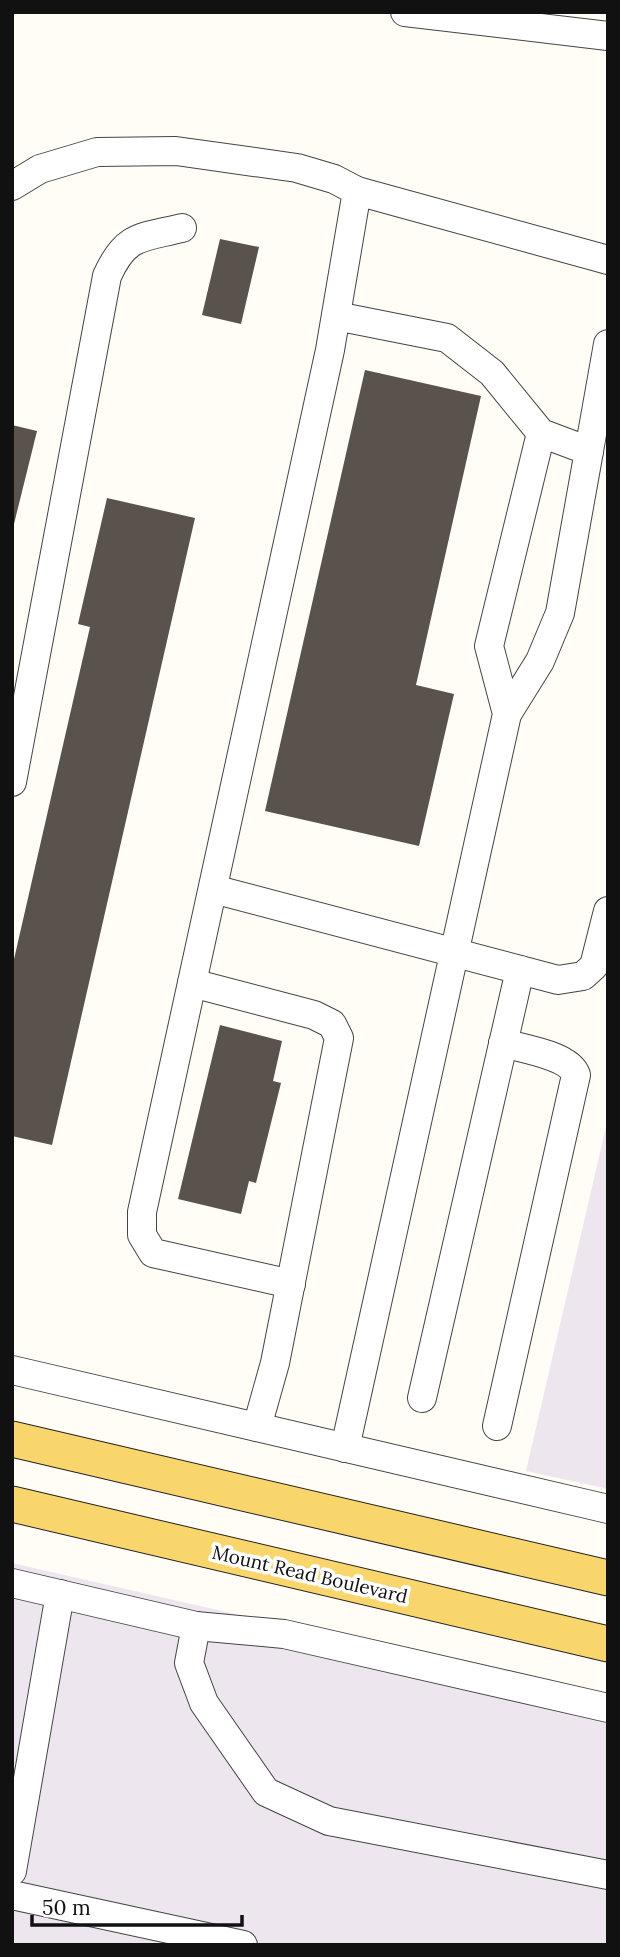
<svg xmlns="http://www.w3.org/2000/svg" width="620" height="1957" font-family="Lora,serif">
	<style>
		.industrial { fill: #eee6ef }
		.building { fill: #5a524d }
		.lines { fill: none; stroke-linecap: round; stroke-linejoin: round }
		.minor-casing { stroke: #444; stroke-width: 30 }
		.major-casing { stroke: #222; stroke-width: 37 }
		.minor { stroke: #fff; stroke-width: 28 }
		.major { stroke: #f9d66b; stroke-width: 35 }
		.labels { text-anchor: middle; dominant-baseline: central; stroke-width: 7; stroke-linejoin: round; paint-order: stroke }
		.street-label { font-size: 19px; fill: #111; stroke: #fff }
	</style>
	<rect width="100%" height="100%" fill="#fffdf5"/>
	<!-- industrial -->
	<g class="industrial">
		<polygon points="608,1118 608,1489 526,1471"/>
		<polygon points="12,1563 608,1699 608,1945 12,1945"/>
	</g>
	<!-- building -->
	<g class="building">
		<polygon points="220,239 259,247 241,324 202,315"/>
		<polygon points="365,370 481,396 416,685 454,694 419,846 265,811"/>
		<polygon points="12,425 37,431 13,528 12,528"/>
		<polygon points="107,498 195,518 52,1145 12,1136 12,968 90,627 78,624"/>
		<polygon points="220,1025 282,1041 273,1081 281,1083 256,1183 249,1181 241,1214 178,1199"/>
	</g>
	<g class="lines">
		<!-- minor casing -->
		<g class="minor-casing">
			<g id="minor">
				<polyline points="405,12 608,36"/>
				<polyline points="12,186 40,169 97,152 176,151 297,168 334,179 357,191"/>
				<polyline points="336,316 447,338 492,373 541,433 589,451 608,344"/>
				<polyline points="507,714 540,661 560,613 589,451"/>
				<path d="M12 782 107 276C126 234 141 238 182 228"/>
				<polyline points="213,889 558,980 583,976 594,966 608,911"/>
				<polyline points="192,983 314,1015 332,1024 339,1038 275,1363 257,1427"/>
				<polyline points="291,1284 153,1253 142,1235 142,1212 330,350 357,191 608,260"/>
				<polyline points="12,1370 608,1509"/>
				<polyline points="422,1398 520,970"/>
				<path d="M497 1426 576 1075C569 1055 523 1049 503 1043"/>
				<polyline points="345,1448 507,714 489,646 541,433"/>
				<polyline points="12,1583 196,1626 284,1634 608,1708"/>
				<polyline points="196,1626 189,1663 204,1703 266,1792 329,1821 608,1875"/>
				<polyline points="12,1871 60,1594"/>
				<polyline points="12,1895 243,1945"/>
			</g>
		</g>
		<!-- major casing -->
		<g class="major-casing">
			<g id="major">
				<polyline points="12,1439 608,1578"/>
				<polyline points="12,1504 608,1644"/>
			</g>
		</g>
		<!-- minor -->
		<use href="#minor" class="minor"/>
		<!-- major -->
		<use href="#major" class="major"/>
	</g>
	<g class="labels">
		<!-- street labels -->
		<g class="street-label">
			<text transform="translate(310 1574) rotate(13)">Mount Read Boulevard</text>
		</g>
	</g>
	<!-- border -->
	<rect width="620" height="1957" fill="none" stroke="#111111" stroke-width="28"/>
	<!-- scale -->
	<path d="M32 1915v10h210v-10" fill="none" stroke="#111111" stroke-width="3.5"/>
	<text x="42" y="1915" font-size="21" fill="#111111" stroke="#ffffff" stroke-width="5" paint-order="stroke">50 m</text>
</svg>
